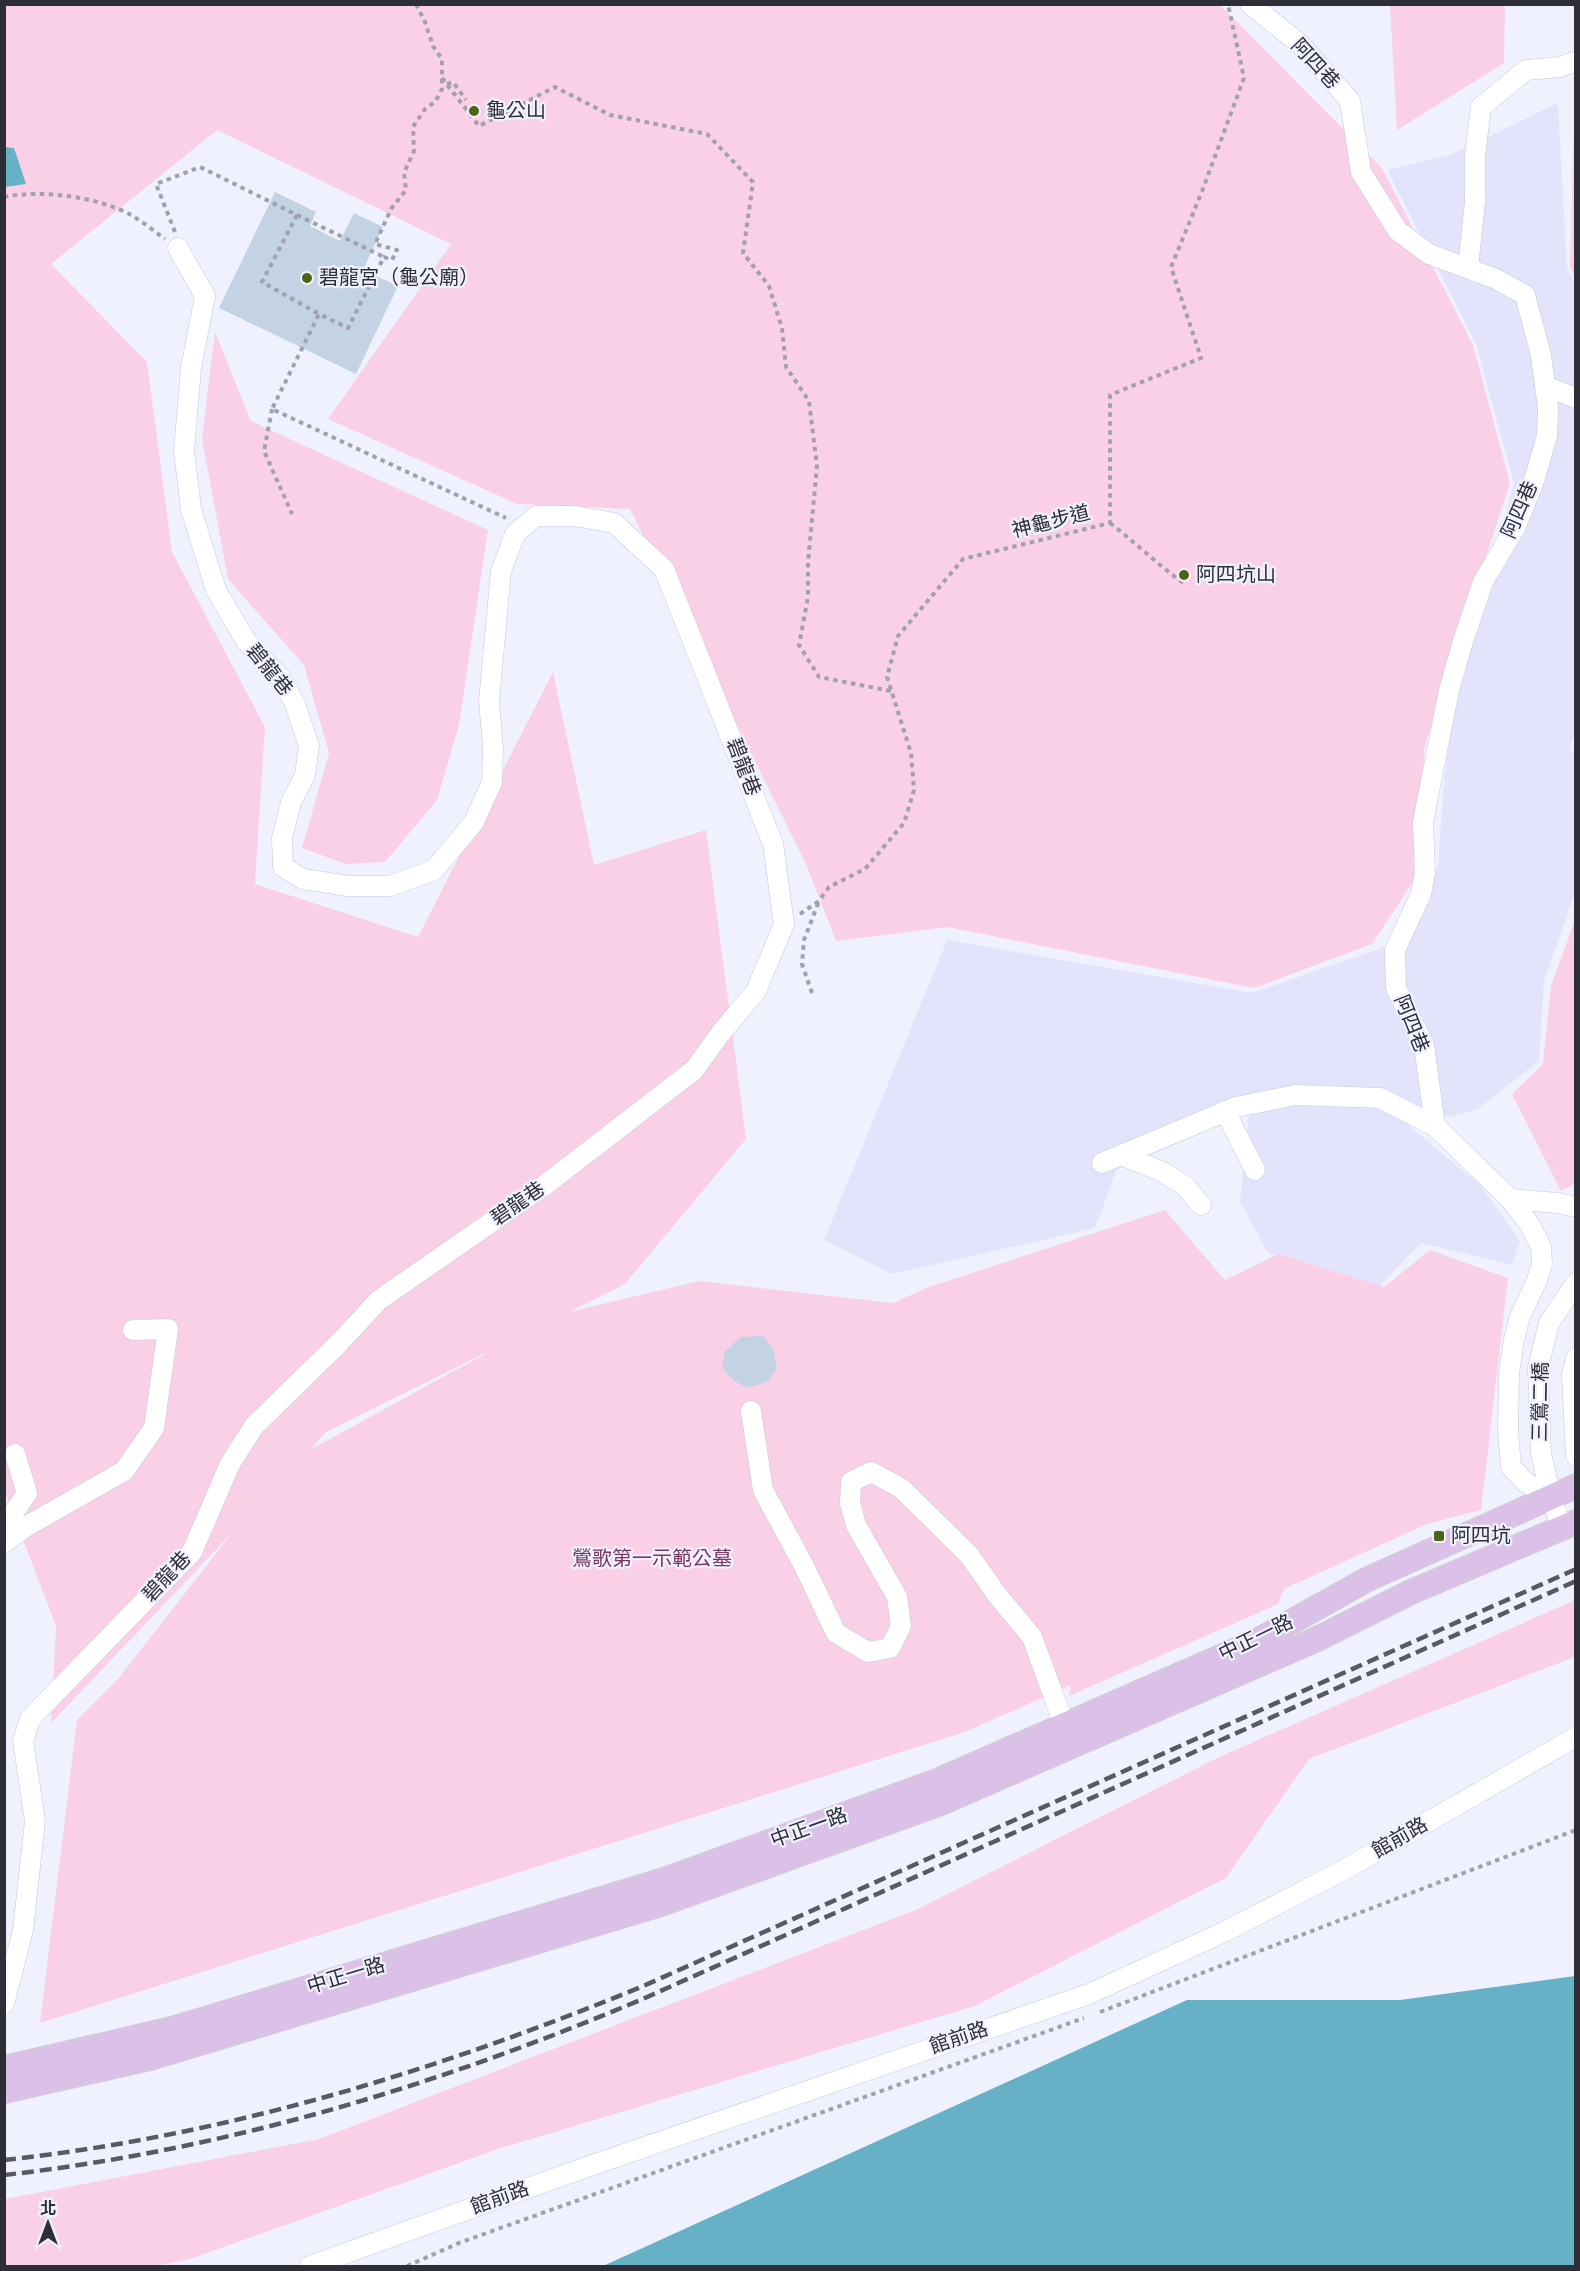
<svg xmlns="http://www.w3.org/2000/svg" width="1580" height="2271" font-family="'Sofia Sans Condensed','Noto Sans TC',sans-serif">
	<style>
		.built { fill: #e3e4fc }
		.green { fill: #fad0e6; fill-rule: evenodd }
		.water { fill: #67b1c7 }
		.building { fill: #c3d3e4 }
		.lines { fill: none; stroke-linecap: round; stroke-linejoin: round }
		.minor-casing { stroke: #c6c7dd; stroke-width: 21 }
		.major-casing { stroke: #d1d1d3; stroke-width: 26 }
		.path { stroke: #a0a1ac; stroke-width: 4; stroke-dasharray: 4.5 4.5; stroke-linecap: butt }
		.minor { stroke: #fff; stroke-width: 20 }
		.major { stroke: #dbc1e8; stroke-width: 24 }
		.rail { stroke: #585962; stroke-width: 4.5; stroke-dasharray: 12 6; stroke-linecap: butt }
		.poi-dot { fill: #4b6412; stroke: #f0f1ff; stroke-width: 2 }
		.labels { text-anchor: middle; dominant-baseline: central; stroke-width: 4.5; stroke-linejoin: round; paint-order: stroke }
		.street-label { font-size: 20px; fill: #2e2e36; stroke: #f0f1ff }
		.poi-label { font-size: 20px; fill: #2e2e36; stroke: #f0f1ff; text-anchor: start }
		.park-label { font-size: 20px; fill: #7c3661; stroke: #f0f1ff }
	</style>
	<rect width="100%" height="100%" fill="#f0f1ff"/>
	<!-- built -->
	<polygon class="built" points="1558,103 1567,269 1576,284 1576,730 1570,747 1576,763 1575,892 1544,981 1539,1061 1476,1110 1409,1126 1480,1185 1520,1241 1512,1265 1421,1243 1374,1292 1268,1253 1240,1201 1249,1113 1117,1169 1095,1228 892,1274 824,1240 947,940 1252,993 1411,938 1438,865 1444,779 1457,683 1514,484 1476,344 1387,170 1450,155"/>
	<!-- green -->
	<g class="green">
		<path d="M4 5H1220L1382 168 1473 345 1510 483 1425 745 1413 882 1372 944 1254 988 947 927 836 941 806 864 630 509 517 504 328 419 451 244 217 130 51 264 147 362 172 552 265 727 255 884 418 937 553 672 594 865 706 830 746 1139 625 1284 569 1312 699 1281 893 1303 929 1287 1165 1210 1225 1280 1279 1254 1384 1287 1430 1250 1508 1278 1481 1510 1427 1524 1284 1589 1278 1604 1069 1696 1071 1685 965 1732 40 2023 77 1720 118 1679 232 1533 51 1723 56 1626 4 1490ZM485 1353V1354L310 1450 326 1432Z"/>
		<polygon points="1390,5 1505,5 1504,63 1397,130"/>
		<polygon points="1575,91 1575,277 1570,266"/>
		<polygon points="215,332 251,421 488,530 459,725 437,800 385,862 346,864 302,848 329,753 304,665 228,579 202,439"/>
		<polygon points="1575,920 1575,1184 1561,1191 1512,1094 1543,1064 1551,986"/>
		<polygon points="1575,1600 1575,1657 1309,1759 1226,1878 975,2006 501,2148 190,2259 155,2266 5,2266 5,2199 319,2139 918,1909 1215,1759"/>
	</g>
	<!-- water -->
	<g class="water">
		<polygon points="5,147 14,148 26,184 5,187"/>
		<polygon points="1575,1976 1575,2266 603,2266 1187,2000 1400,2000"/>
	</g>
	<!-- building -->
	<g class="building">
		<polygon points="275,192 316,212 310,226 340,241 354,213 383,227 363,270 398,286 356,374 219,308"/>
		<polygon points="763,1336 773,1348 777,1369 767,1382 747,1388 734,1381 722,1367 725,1351 741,1337"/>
	</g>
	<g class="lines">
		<!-- minor casing -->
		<g class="minor-casing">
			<g id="minor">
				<polyline points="1250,4 1300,44 1350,101 1361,172 1398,231 1429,254 1496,279 1525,295 1541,355 1548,408 1547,436 1533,484 1515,528 1483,582 1463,641 1449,690 1423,822 1425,873 1421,894 1395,950 1396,988 1424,1045 1435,1126 1510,1199 1530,1225 1541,1247 1542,1264 1536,1283 1520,1316 1514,1340 1509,1373 1508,1431 1511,1467 1525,1482 1551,1498"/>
				<polyline points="1468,267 1475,202 1475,155 1481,107 1526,70 1560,67 1576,61"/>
				<polyline points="1545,386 1576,398"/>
				<polyline points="1225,1111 1255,1170"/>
				<polyline points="1121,1155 1163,1172 1185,1186 1201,1205"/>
				<polyline points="1102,1163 1236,1107 1295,1095 1380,1098 1435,1126"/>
				<polyline points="1510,1199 1558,1203 1576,1207"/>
				<polyline points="1576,1358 1572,1374 1576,1456"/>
				<polyline points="751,1411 763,1490 804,1566 836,1633 868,1652 890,1648 901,1626 897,1597 856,1525 850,1503 851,1482 871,1472 901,1488 969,1555 998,1596 1032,1637 1069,1738"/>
				<polyline points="4,1527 27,1493 15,1454"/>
				<polyline points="1562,1528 1551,1498 1541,1453 1538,1368 1549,1323 1576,1283"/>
				<polyline points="4,1543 27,1526 124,1471 154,1428 168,1329 133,1330"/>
				<polyline points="4,2004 23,1930 35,1821 23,1741 30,1719 192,1552 230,1464 254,1426 339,1343 379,1300 545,1185 694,1070 720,1034 756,991 784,924 773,844 664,569 614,523 575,516 536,516 515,534 501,571 489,701 493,748 492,782 474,822 434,870 390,886 348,886 303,879 283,867 282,838 291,802 305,775 309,746 295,704 281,678 246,641 216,590 191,509 184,451 191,368 205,296 178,248"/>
				<polyline points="310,2266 584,2168 1089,1994 1224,1932 1342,1871 1576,1737"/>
			</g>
		</g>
		<!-- major casing -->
		<g class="major-casing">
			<g id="major">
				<polyline points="4,2068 172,2029 664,1880 937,1781 1257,1641 1368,1579 1576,1486"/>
				<polyline points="4,2091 150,2058 661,1904 941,1803 1315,1640 1411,1592 1576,1522"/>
			</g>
		</g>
		<!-- path -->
		<g class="path">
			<polyline points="416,4 425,22 433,46 442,59 442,89 435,102 425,109 413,127 414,151 404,173 406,190 391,209 375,244 397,250 392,260 384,257 348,328 319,314 272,409 506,518"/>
			<polyline points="442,78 479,126 555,87 610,115 707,134 753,182 743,253 769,286 782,328 786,367 809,401 817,466 808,562 808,597 799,645 819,677 891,691"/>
			<polyline points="447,84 453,82 466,100"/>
			<path d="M4 197C40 189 99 197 131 215 143 222 154 231 165 239"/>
			<polyline points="297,215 384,257"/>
			<polyline points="175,232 156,184 200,167 297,215 262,282 319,314"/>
			<polyline points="272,409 264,451 292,514"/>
			<path d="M1110 523C1136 543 1159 566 1186 585"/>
			<polyline points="800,914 819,901 829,887 865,869 904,823 914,790 911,753 887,677 898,636 963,559 1110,523 1110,395 1201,358 1171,267 1201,194 1244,78 1228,4"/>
			<polyline points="812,993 802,964 804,940 819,901"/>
			<polyline points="1100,2012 1576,1830"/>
			<polyline points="407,2266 459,2243 1084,2018"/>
		</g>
		<!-- minor -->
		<use href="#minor" class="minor"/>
		<!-- major -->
		<use href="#major" class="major"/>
		<!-- rail -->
		<g class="rail">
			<path d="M4 2160C226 2136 436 2071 641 1987L1576 1569"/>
			<path d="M4 2175C227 2150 439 2085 645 1998L1576 1581"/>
		</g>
	</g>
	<!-- markers -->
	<g class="poi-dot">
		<circle cx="474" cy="111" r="6"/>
		<circle cx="307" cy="278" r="6"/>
		<circle cx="1184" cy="575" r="6"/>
		<rect x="1433" y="1530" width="12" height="12" rx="3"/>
	</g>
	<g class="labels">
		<!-- street labels -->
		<g class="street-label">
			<text transform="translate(1315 64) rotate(47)">阿四巷</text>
			<text transform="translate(1520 510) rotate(-66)">阿四巷</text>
			<text transform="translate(1051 522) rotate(-14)">神龜步道</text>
			<text transform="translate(269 670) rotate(51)">碧龍巷</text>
			<text transform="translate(743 767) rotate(69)">碧龍巷</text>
			<text transform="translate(1411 1024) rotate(68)">阿四巷</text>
			<text transform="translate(518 1204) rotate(-35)">碧龍巷</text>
			<text transform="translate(1541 1402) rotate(-89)">三鶯二橋</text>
			<text transform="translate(167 1577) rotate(-47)">碧龍巷</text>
			<text transform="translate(1256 1638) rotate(-26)">中正一路</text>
			<text transform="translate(809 1828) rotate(-20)">中正一路</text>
			<text transform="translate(1400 1838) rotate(-30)">館前路</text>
			<text transform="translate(346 1976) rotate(-17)">中正一路</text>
			<text transform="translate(959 2038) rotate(-19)">館前路</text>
			<text transform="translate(500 2198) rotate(-20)">館前路</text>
		</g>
		<!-- poi labels -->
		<g class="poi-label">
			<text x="486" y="111">龜公山</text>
			<text x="319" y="278">碧龍宮（龜公廟）</text>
			<text x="1196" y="575">阿四坑山</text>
			<text x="1451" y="1536">阿四坑</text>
		</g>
		<!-- park labels -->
		<g class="park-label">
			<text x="652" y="1559">鶯歌第一示範公墓</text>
		</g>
	</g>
	<!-- border -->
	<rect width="1580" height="2271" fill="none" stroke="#2e2e36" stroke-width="12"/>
	<!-- north arrow -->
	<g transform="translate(48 2223)" stroke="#f0f1ff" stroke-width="4.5" paint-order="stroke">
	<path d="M0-4.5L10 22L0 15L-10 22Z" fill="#2e2e36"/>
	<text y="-9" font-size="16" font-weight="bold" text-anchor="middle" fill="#2e2e36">北</text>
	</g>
</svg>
